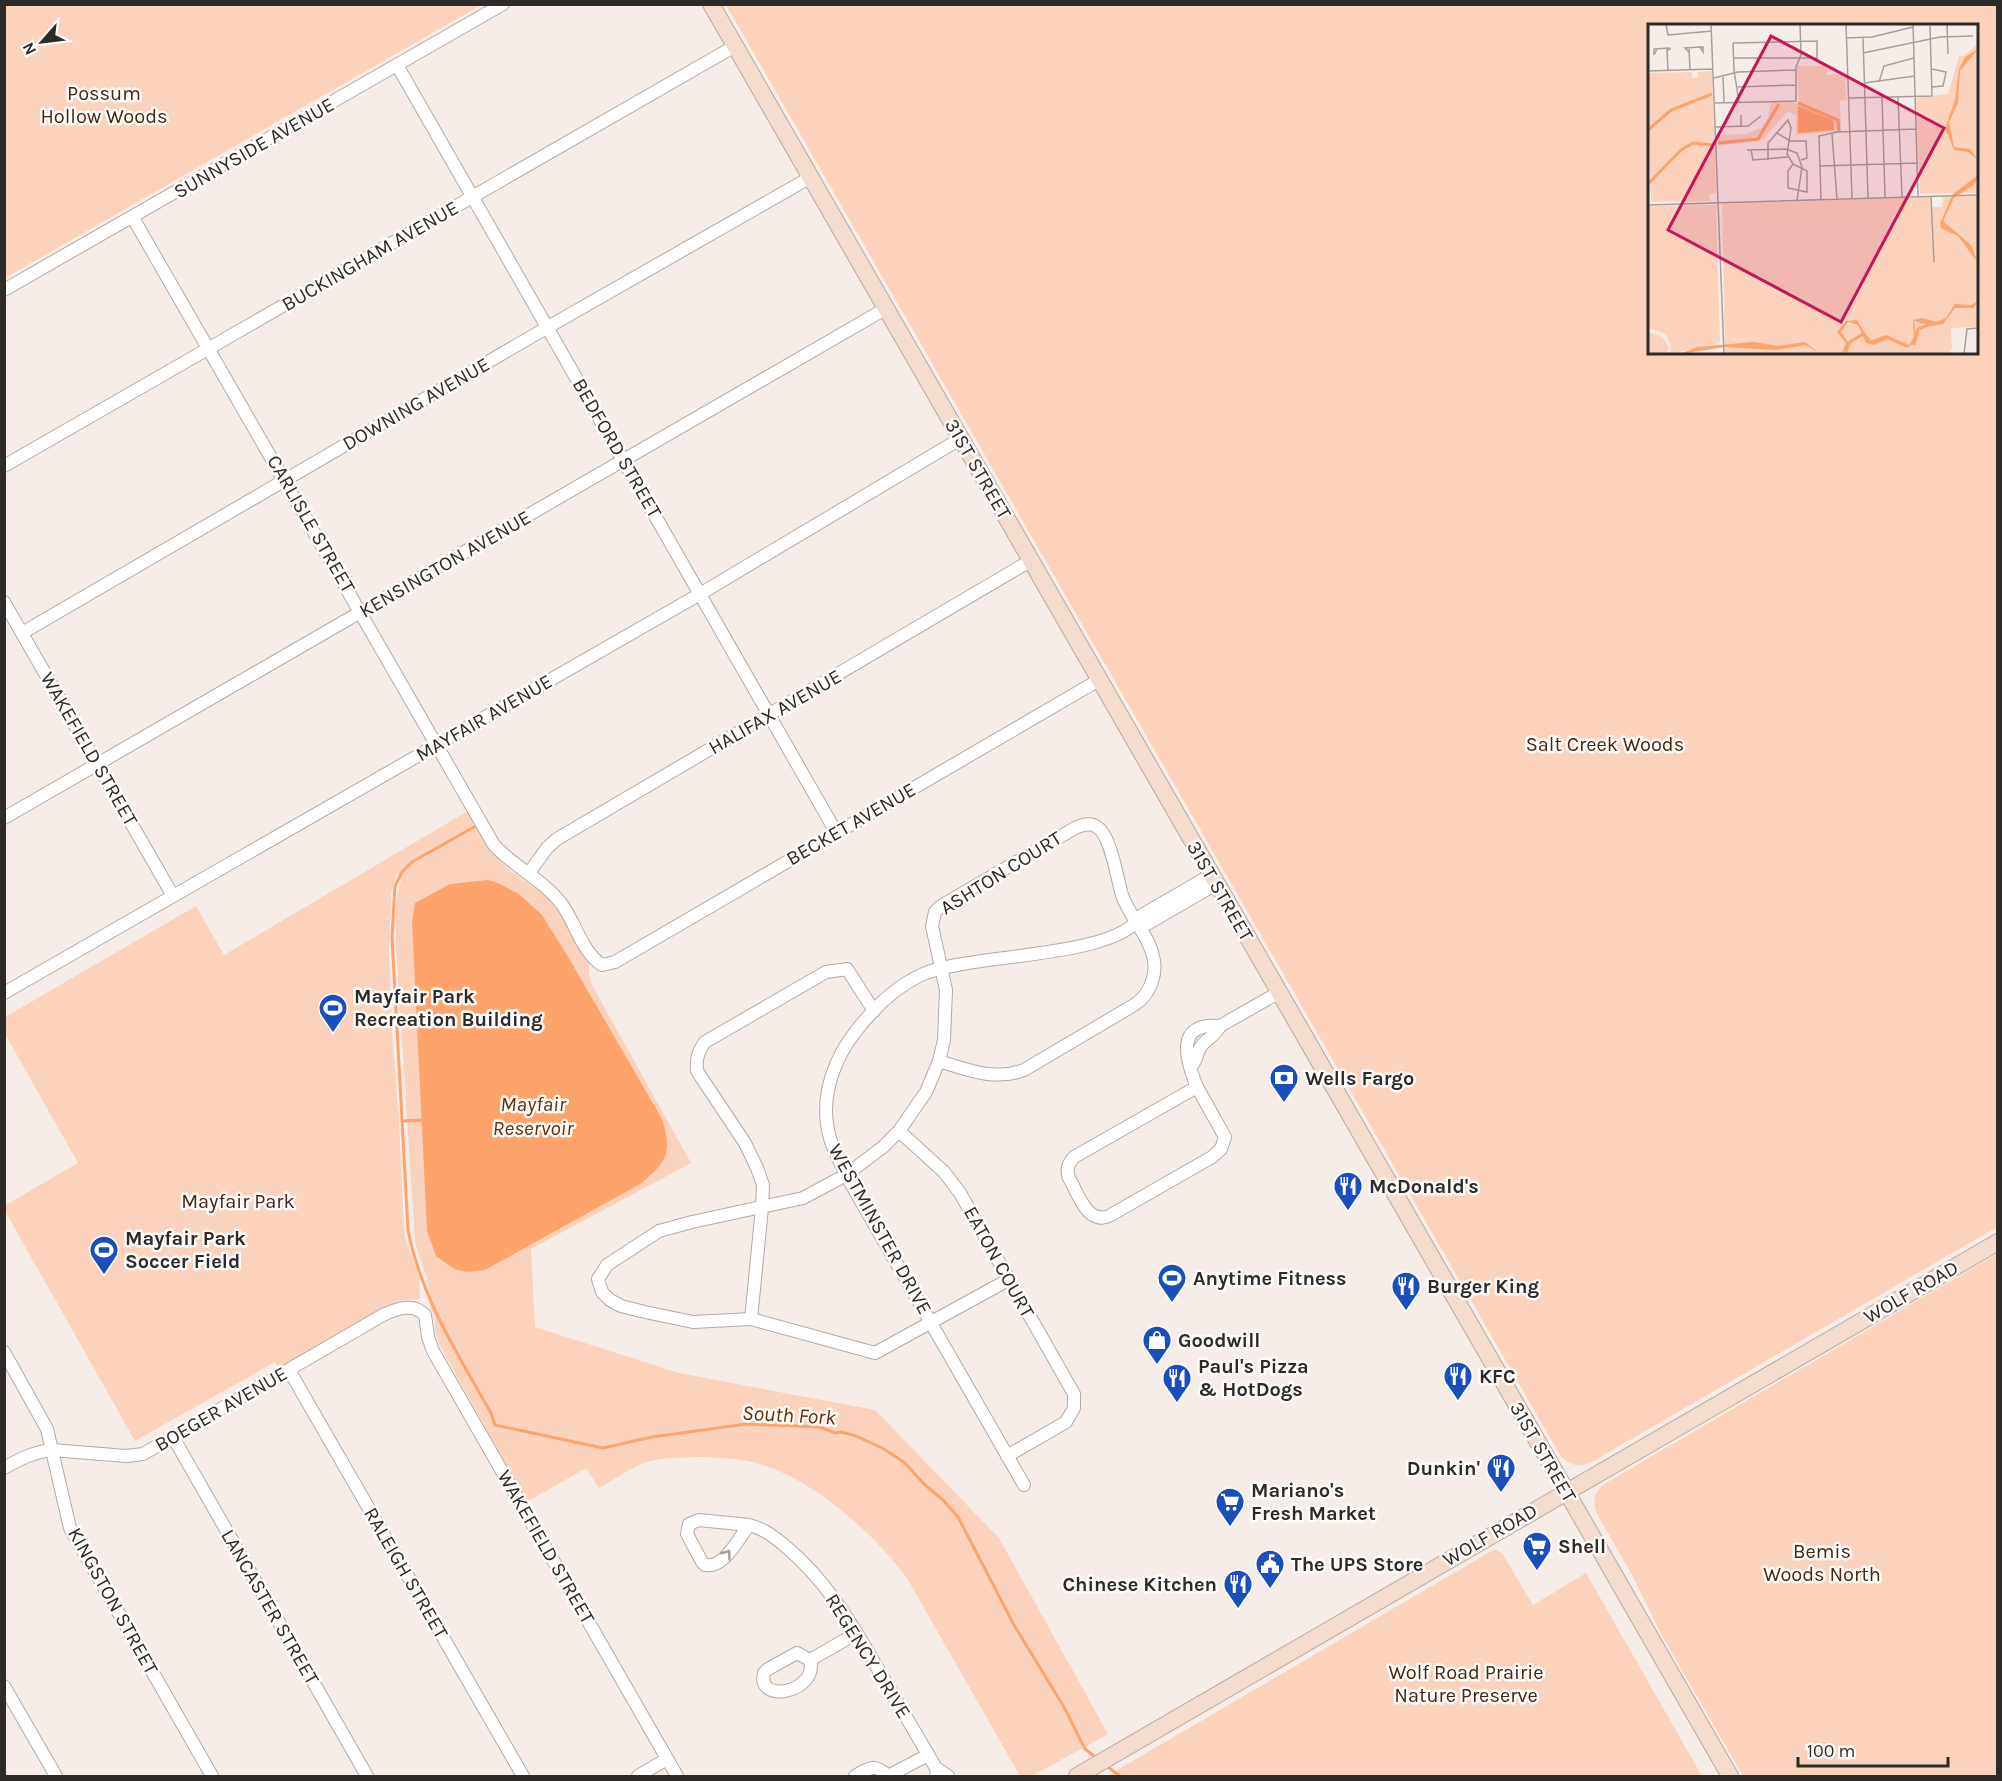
<svg xmlns="http://www.w3.org/2000/svg" width="2002" height="1781" font-family="Karla,sans-serif">
	<style>
		.green { fill: #fbd3bc; fill-rule: evenodd }
		.water { fill: #fca46c }
		.lines { fill: none; stroke-linecap: round; stroke-linejoin: round }
		.stream { stroke: #fca46c; stroke-width: 3 }
		.minor-casing { stroke: #b3aaa5; stroke-width: 14 }
		.secondary-casing { stroke: #b3aaa5; stroke-width: 18 }
		.minor { stroke: #fff; stroke-width: 12 }
		.secondary { stroke: #f3dccd; stroke-width: 16 }
		.oneway { stroke: #a19f9e }
		.labels { text-anchor: middle; dominant-baseline: central; stroke-width: 5; stroke-linejoin: round; paint-order: stroke }
		.park-label { font-size: 20px; fill: #48250e; stroke: #fefcfb }
		.street-label { font-size: 20px; fill: #2e2a28; stroke: #fefcfb }
		.poi-label { font-size: 20px; font-weight: bold; fill: #2e2a28; stroke: #fefcfb; text-anchor: start }
		.water-label { font-size: 21px; font-style: italic; fill: #642e00; stroke: #fefcfb }
		.inset-river { fill: none; stroke: #fca46c; stroke-width: 3 }
		.inset-road { fill: none; stroke: #a79f9b; stroke-width: 1.5 }
		.view { fill: #c2185b; fill-opacity: 0.15; stroke: #c2185b; stroke-width: 3 }
		.inset-edge { fill: none; stroke: #2e2a28; stroke-width: 3 }
	</style>
	<rect width="100%" height="100%" fill="#f7ede8"/>
	<!-- green -->
	<g class="green">
		<polygon points="5,4 481,4 481,5 5,278"/>
		<path d="M726 5H1997V1227L1590 1463C1577 1467 1570 1466 1560 1455ZM1650 26H1976V352H1650Z"/>
		<path d="M468 811C480 833 491 856 512 872 524 881 538 888 549 900 566 918 577 942 589 964V974L592 985 691 1163 531 1249 535 1327 679 1373 875 1410 999 1538 1108 1734 1032 1776H1020L907 1578C872 1531 807 1473 748 1461 731 1458 714 1457 697 1457 682 1458 663 1457 647 1462 631 1467 614 1480 599 1488L586 1468 527 1502 439 1344 435 1331V1318L430 1307 428 1281 415 1243 396 947V901L401 880 397 873 391 893 389 950 392 1034 399 1119 404 1228 406 1241 419 1276 420 1299 403 1300 385 1307 279 1368 275 1362 135 1441 5 1211 4 1206 78 1163 5 1034V1017L196 906 224 955Z"/>
		<path d="M1997 1254V1776H1743L1662 1636 1632 1575 1596 1512C1593 1500 1594 1492 1604 1484Z"/>
		<polygon points="1495,1549 1502,1553 1533,1605 1586,1573 1702,1776 1107,1776"/>
	</g>
	<!-- water -->
	<path class="water" d="M488 880 500 884 519 894 542 915 570 960 662 1119C673 1153 666 1163 640 1184L485 1270 466 1272 454 1269 436 1256 427 1231 412 922 415 903 450 884Z"/>
	<g class="lines">
		<!-- stream -->
		<g class="stream">
			<path d="M474 827 412 862 402 872 395 886 392 937 408 1230C421 1297 458 1355 491 1413L495 1425 603 1448 652 1437 747 1424 819 1427 836 1433 841 1432 856 1436 884 1449 905 1463 924 1484 943 1500 958 1517 1014 1625 1064 1707 1085 1749 1094 1756"/>
			<polyline points="403,1121 425,1120"/>
			<polyline points="1109,1768 1120,1776"/>
		</g>
		<!-- minor casing -->
		<g class="minor-casing">
			<g id="minor">
				<polyline points="397,65 836,832"/>
				<path d="M133 218 494 845C515 868 542 879 561 903 575 922 582 952 602 965L615 962 1099 680"/>
				<polyline points="4,290 503,4"/>
				<polyline points="4,466 735,46"/>
				<polyline points="4,602 173,896"/>
				<polyline points="22,633 548,327 811,177"/>
				<polyline points="4,818 885,309"/>
				<polyline points="529,873 547,848 557,839 1030,561"/>
				<polyline points="1137,924 1147,924 1216,884"/>
				<polyline points="4,993 700,594 960,439"/>
				<path d="M939 1061C968 1070 995 1081 1024 1070L1134 1005C1150 995 1158 974 1153 956 1148 934 1129 916 1122 895 1117 879 1111 835 1097 827 1090 822 1082 825 1075 828L941 906 935 912 932 926 946 990 944 1040 939 1061 926 1092 899 1131 883 1147 846 1175 803 1198 692 1222 659 1231 607 1265 598 1279 602 1292 610 1300 621 1306 645 1312 693 1322 751 1319 875 1353 1008 1280"/>
				<path d="M1191 1066C1197 1061 1196 1055 1200 1048 1205 1039 1216 1036 1220 1026L1278 993"/>
				<path d="M1197 1087 1225 1137 1221 1149 1212 1157 1109 1216C1087 1225 1078 1193 1069 1178 1066 1169 1068 1164 1074 1157Z"/>
				<path d="M1197 1087C1186 1060 1174 1022 1220 1026"/>
				<polyline points="899,1131 944,1172 960,1193 1074,1394 1074,1408 1066,1422 1007,1456"/>
				<path d="M751 1319 762 1208 763 1185 757 1168 745 1143 697 1071C696 1058 698 1052 705 1042L826 972 847 969 874 1011"/>
				<polyline points="4,1352 47,1429 70,1528 212,1776"/>
				<polyline points="289,1370 523,1776"/>
				<polyline points="173,1437 367,1776"/>
				<path d="M4 1468C20 1459 33 1452 52 1450L126 1456 143 1454 383 1315C396 1309 413 1302 425 1315L428 1337 433 1351 677 1776"/>
				<path d="M1024 1485 846 1175C841 1163 833 1150 830 1138 820 1104 830 1070 848 1042 867 1015 891 989 921 975 971 952 1115 960 1142 915L1211 875"/>
				<path d="M749 1525C738 1539 724 1569 705 1565L702 1562 687 1534 689 1524 699 1520 749 1525C763 1528 773 1536 784 1545 829 1582 856 1631 885 1681 902 1710 919 1739 936 1768L937 1776"/>
				<path d="M797 1653 810 1660C819 1692 756 1705 764 1673L768 1669Z"/>
				<polyline points="810,1660 857,1633"/>
				<polyline points="4,1686 56,1776"/>
				<polyline points="936,1768 948,1776"/>
				<polyline points="638,1776 667,1759"/>
				<path d="M855 1776C869 1768 875 1763 888 1776"/>
				<polyline points="888,1776 928,1755"/>
			</g>
		</g>
		<!-- secondary casing -->
		<g class="secondary-casing">
			<g id="secondary">
				<polyline points="711,4 1730,1776"/>
				<polyline points="1077,1776 1998,1242"/>
			</g>
		</g>
		<!-- minor -->
		<use href="#minor" class="minor"/>
		<!-- secondary -->
		<use href="#secondary" class="secondary"/>
	</g>
	<!-- one-way arrows -->
	<defs><path id="oneway-chevron" d="M-2-3.5L2.5 0L-2 3.5" fill="none" stroke-width="1.6" stroke-linecap="round" stroke-linejoin="round" transform="scale(1.5)"/></defs>
	<use class="oneway" href="#oneway-chevron" transform="translate(727 1554) rotate(-53)"/>
	<!-- icons -->
	<defs>
		<g id="stadium-pin" transform="scale(1.5)"><path d="M0 17L-7.5 6A9.5 9.5 0 1 1 7.5 6Z" fill="#1a4fbb" stroke="#fefcfb"/><path d="M0-5a6.5 5 0 1 0 0 10a6.5 5 0 1 0 0-10ZM-3.5-1.8h7v3.6h-7Z" fill="#fff"/></g>
		<g id="bank-pin" transform="scale(1.5)"><path d="M0 17L-7.5 6A9.5 9.5 0 1 1 7.5 6Z" fill="#1a4fbb" stroke="#fefcfb"/><path d="M-6-4H6V4H-6ZM0-2.3a2.3 2.3 0 1 0 0 4.6a2.3 2.3 0 1 0 0-4.6Z" fill="#fff"/></g>
		<g id="restaurant-pin" transform="scale(1.5)"><path d="M0 17L-7.5 6A9.5 9.5 0 1 1 7.5 6Z" fill="#1a4fbb" stroke="#fefcfb"/><path d="M-5-6h1v4h1v-4h1v4h1v-4h1v5L-1.5 .5V6h-2V.5L-5-1ZM5-6V6H3V1.5H1.5Q1.5-4 5-6Z" fill="#fff"/></g>
		<g id="shop-pin" transform="scale(1.5)"><path d="M0 17L-7.5 6A9.5 9.5 0 1 1 7.5 6Z" fill="#1a4fbb" stroke="#fefcfb"/><path d="M-5-2.5h2.3a2.7 3.5 0 0 1 5.4 0H5L5.5 6h-11ZM-1.5-2.5h3a1.5 2.3 0 0 0-3 0Z" fill="#fff"/></g>
		<g id="supermarket-pin" transform="scale(1.5)"><path d="M0 17L-7.5 6A9.5 9.5 0 1 1 7.5 6Z" fill="#1a4fbb" stroke="#fefcfb"/><path d="M-6-5.5h2.5l.6 2H6L4.5 2H-2.5L-4.4-4H-6ZM-1.5 3.2a1.3 1.3 0 1 0 .1 0ZM3 3.2a1.3 1.3 0 1 0 .1 0Z" fill="#fff"/></g>
		<g id="civic-pin" transform="scale(1.5)"><path d="M0 17L-7.5 6A9.5 9.5 0 1 1 7.5 6Z" fill="#1a4fbb" stroke="#fefcfb"/><path d="M-.6-6.5H3V-4.5H.6V-3L4-1V1h2V6H-6V1h2V-1L-.6-3ZM-1.2 2.5V6h2.4V2.5Z" fill="#fff"/></g>
	</defs>
	<g fill-rule="evenodd">
		<use href="#stadium-pin" x="333" y="1008"/>
		<use href="#bank-pin" x="1284" y="1078"/>
		<use href="#restaurant-pin" x="1348" y="1186"/>
		<use href="#stadium-pin" x="104" y="1250"/>
		<use href="#stadium-pin" x="1172" y="1278"/>
		<use href="#restaurant-pin" x="1406" y="1286"/>
		<use href="#shop-pin" x="1157" y="1340"/>
		<use href="#restaurant-pin" x="1458" y="1376"/>
		<use href="#restaurant-pin" x="1177" y="1378"/>
		<use href="#restaurant-pin" x="1501" y="1468"/>
		<use href="#supermarket-pin" x="1230" y="1502"/>
		<use href="#supermarket-pin" x="1537" y="1546"/>
		<use href="#civic-pin" x="1270" y="1564"/>
		<use href="#restaurant-pin" x="1238" y="1584"/>
	</g>
	<g class="labels">
		<!-- park labels -->
		<g class="park-label">
			<text x="104" y="93">Possum<tspan x="104" dy="23">Hollow Woods</tspan></text>
			<text x="1605" y="744">Salt Creek Woods</text>
			<text x="238" y="1201">Mayfair Park</text>
			<text x="1822" y="1551">Bemis<tspan x="1822" dy="23">Woods North</tspan></text>
			<text x="1466" y="1672">Wolf Road Prairie<tspan x="1466" dy="23">Nature Preserve</tspan></text>
		</g>
		<!-- street labels -->
		<g class="street-label">
			<text transform="translate(254 148) rotate(-30)">SUNNYSIDE AVENUE</text>
			<text transform="translate(370 256) rotate(-30)">BUCKINGHAM AVENUE</text>
			<text transform="translate(416 404) rotate(-30)">DOWNING AVENUE</text>
			<text transform="translate(617 448) rotate(60)">BEDFORD STREET</text>
			<text transform="translate(978 469) rotate(60)">31ST STREET</text>
			<text transform="translate(311 524) rotate(60)">CARLISLE STREET</text>
			<text transform="translate(445 564) rotate(-30)">KENSINGTON AVENUE</text>
			<text transform="translate(775 712) rotate(-30)">HALIFAX AVENUE</text>
			<text transform="translate(484 718) rotate(-30)">MAYFAIR AVENUE</text>
			<text transform="translate(89 749) rotate(60)">WAKEFIELD STREET</text>
			<text transform="translate(851 824) rotate(-30)">BECKET AVENUE</text>
			<text transform="translate(1001 873) rotate(-32)">ASHTON COURT</text>
			<text transform="translate(1220 891) rotate(60)">31ST STREET</text>
			<text transform="translate(880 1229) rotate(61)">WESTMINSTER DRIVE</text>
			<text transform="translate(999 1262) rotate(61)">EATON COURT</text>
			<text transform="translate(1911 1292) rotate(-30)">WOLF ROAD</text>
			<text transform="translate(221 1409) rotate(-30)">BOEGER AVENUE</text>
			<text transform="translate(1543 1452) rotate(60)">31ST STREET</text>
			<text transform="translate(1490 1535) rotate(-30)">WOLF ROAD</text>
			<text transform="translate(546 1547) rotate(60)">WAKEFIELD STREET</text>
			<text transform="translate(406 1573) rotate(60)">RALEIGH STREET</text>
			<text transform="translate(113 1601) rotate(61)">KINGSTON STREET</text>
			<text transform="translate(270 1607) rotate(60)">LANCASTER STREET</text>
			<text transform="translate(868 1656) rotate(58)">REGENCY DRIVE</text>
		</g>
		<!-- poi labels -->
		<g class="poi-label">
			<text x="354" y="996">Mayfair Park<tspan x="354" dy="23">Recreation Building</tspan></text>
			<text x="1305" y="1078">Wells Fargo</text>
			<text x="1369" y="1186">McDonald's</text>
			<text x="125" y="1238">Mayfair Park<tspan x="125" dy="23">Soccer Field</tspan></text>
			<text x="1193" y="1278">Anytime Fitness</text>
			<text x="1427" y="1286">Burger King</text>
			<text x="1178" y="1340">Goodwill</text>
			<text x="1198" y="1366">Paul's Pizza<tspan x="1198" dy="23">&amp; HotDogs</tspan></text>
			<text x="1479" y="1376">KFC</text>
			<text x="1480" y="1468" text-anchor="end">Dunkin'</text>
			<text x="1251" y="1490">Mariano's<tspan x="1251" dy="23">Fresh Market</tspan></text>
			<text x="1558" y="1546">Shell</text>
			<text x="1291" y="1564">The UPS Store</text>
			<text x="1217" y="1584" text-anchor="end">Chinese Kitchen</text>
		</g>
		<!-- water labels -->
		<g class="water-label">
			<text x="533" y="1104">Mayfair<tspan x="533" dy="24">Reservoir</tspan></text>
			<text transform="translate(789 1415) rotate(3)">South Fork</text>
		</g>
	</g>
	<!-- overview -->
	<g transform="translate(1648 24)">
		<rect width="330" height="330" fill="#f7ede8"/>
		<path d="M330 19V169L272 170 268 74 300 70 311 32H316ZM149 42H179V51H197L198 76 192 77 193 107 148 111V91L140 87 114 116 71 122 70 111 99 110 113 104 120 94 123 77 151 79ZM64 47 68 169 61 170 62 177 3 178 0 49 44 48V54H50V48ZM330 172V303L303 304 304 324 300 330H77L74 180 283 173V183H294L295 173ZM68 181 72 319 22 330 23 322 18 310 0 304V182ZM0 308 15 313 21 324 18 330H0Z" fill="#fbd3bc"/>
		<path d="M330 25 312 47 310 79 301 98 306 123 322 125 330 136 320 128 306 126 297 104 307 76 311 45 317 33ZM150 82 185 96 186 106 150 109ZM330 151 327 160 306 174 295 197 323 221 330 239 310 212 293 204 292 199 305 170ZM330 277 326 284H307L295 300 285 302 266 297 269 317 259 324 239 315 226 321 218 319 210 301 200 298 193 308 202 321 193 330 198 319 189 308 198 297 209 296 222 317 238 311 261 321 266 313 265 296 274 294 289 298 298 294 307 280 323 281ZM105 318 130 322 157 318 172 330 158 321 128 326 77 323 32 330 49 323Z" fill="#fca46c"/>
		<path class="inset-river" d="M150 79 190 96 191 107M0 106 23 86 64 70M70 119 110 115 131 80M0 160 33 126 45 119 65 121M266 321 270 305 283 300M197 330 202 318 215 310 224 319"/>
		<path class="inset-road" d="M18 0 20 11 64 7M63 0 76 330M73 0H162M198 0 204 174M265 0 270 172M299 0 300 30M215 13 220 174M198 14 224 13 265 3M9 25 6 31V25H7L21 24 22 25 19 27M19 25 20 47M41 25 42 46M41 28 37 24H38L52 23H55V28L52 23M215 29 292 13 325 12M86 34H169V17L86 19 85 20 86 46 91 78M284 45 298 48 295 62 284 63M0 47 65 45M75 53 76 78M66 54 90 48 148 46M231 58 236 42 266 34M216 59 267 52M90 63 148 61M234 73 237 173M250 73 254 173M200 74 284 72 282 2M67 79 148 77V43L153 31 152 0M93 97V91V103M68 103 100 102 113 92M129 109 142 117H158L159 134 153 136M184 110 189 175M99 126 138 125 149 129 154 143 149 176M103 126 105 136 140 133M120 136V119L140 96 143 104 139 130 145 140 159 147V168L140 164V147L145 140M172 142 269 139M283 172 286 238M173 175 171 112 189 108 268 105M0 181 330 171M316 330 319 305 330 304"/>
		<path class="view" d="M123 12 296 104 193 298 20 206Z"/>
		<rect width="330" height="330" class="inset-edge"/>
	</g>
	<!-- border -->
	<rect width="2002" height="1781" fill="none" stroke="#2e2a28" stroke-width="12"/>
	<!-- north arrow -->
	<g transform="translate(42 42) rotate(242)" stroke="#fefcfb" stroke-width="4.5" paint-order="stroke">
	<path d="M0-4.5L10 22L0 15L-10 22Z" fill="#2e2a28"/>
	<text y="-9" font-size="16" font-weight="bold" text-anchor="middle" fill="#2e2a28">N</text>
	</g>
	<!-- scale -->
	<path d="M1798 1757v9h150v-9" fill="none" stroke="#2e2a28" stroke-width="3"/>
	<text x="1807" y="1757" font-size="18" fill="#2e2a28" stroke="#fefcfb" stroke-width="4.5" paint-order="stroke">100 m</text>
</svg>
